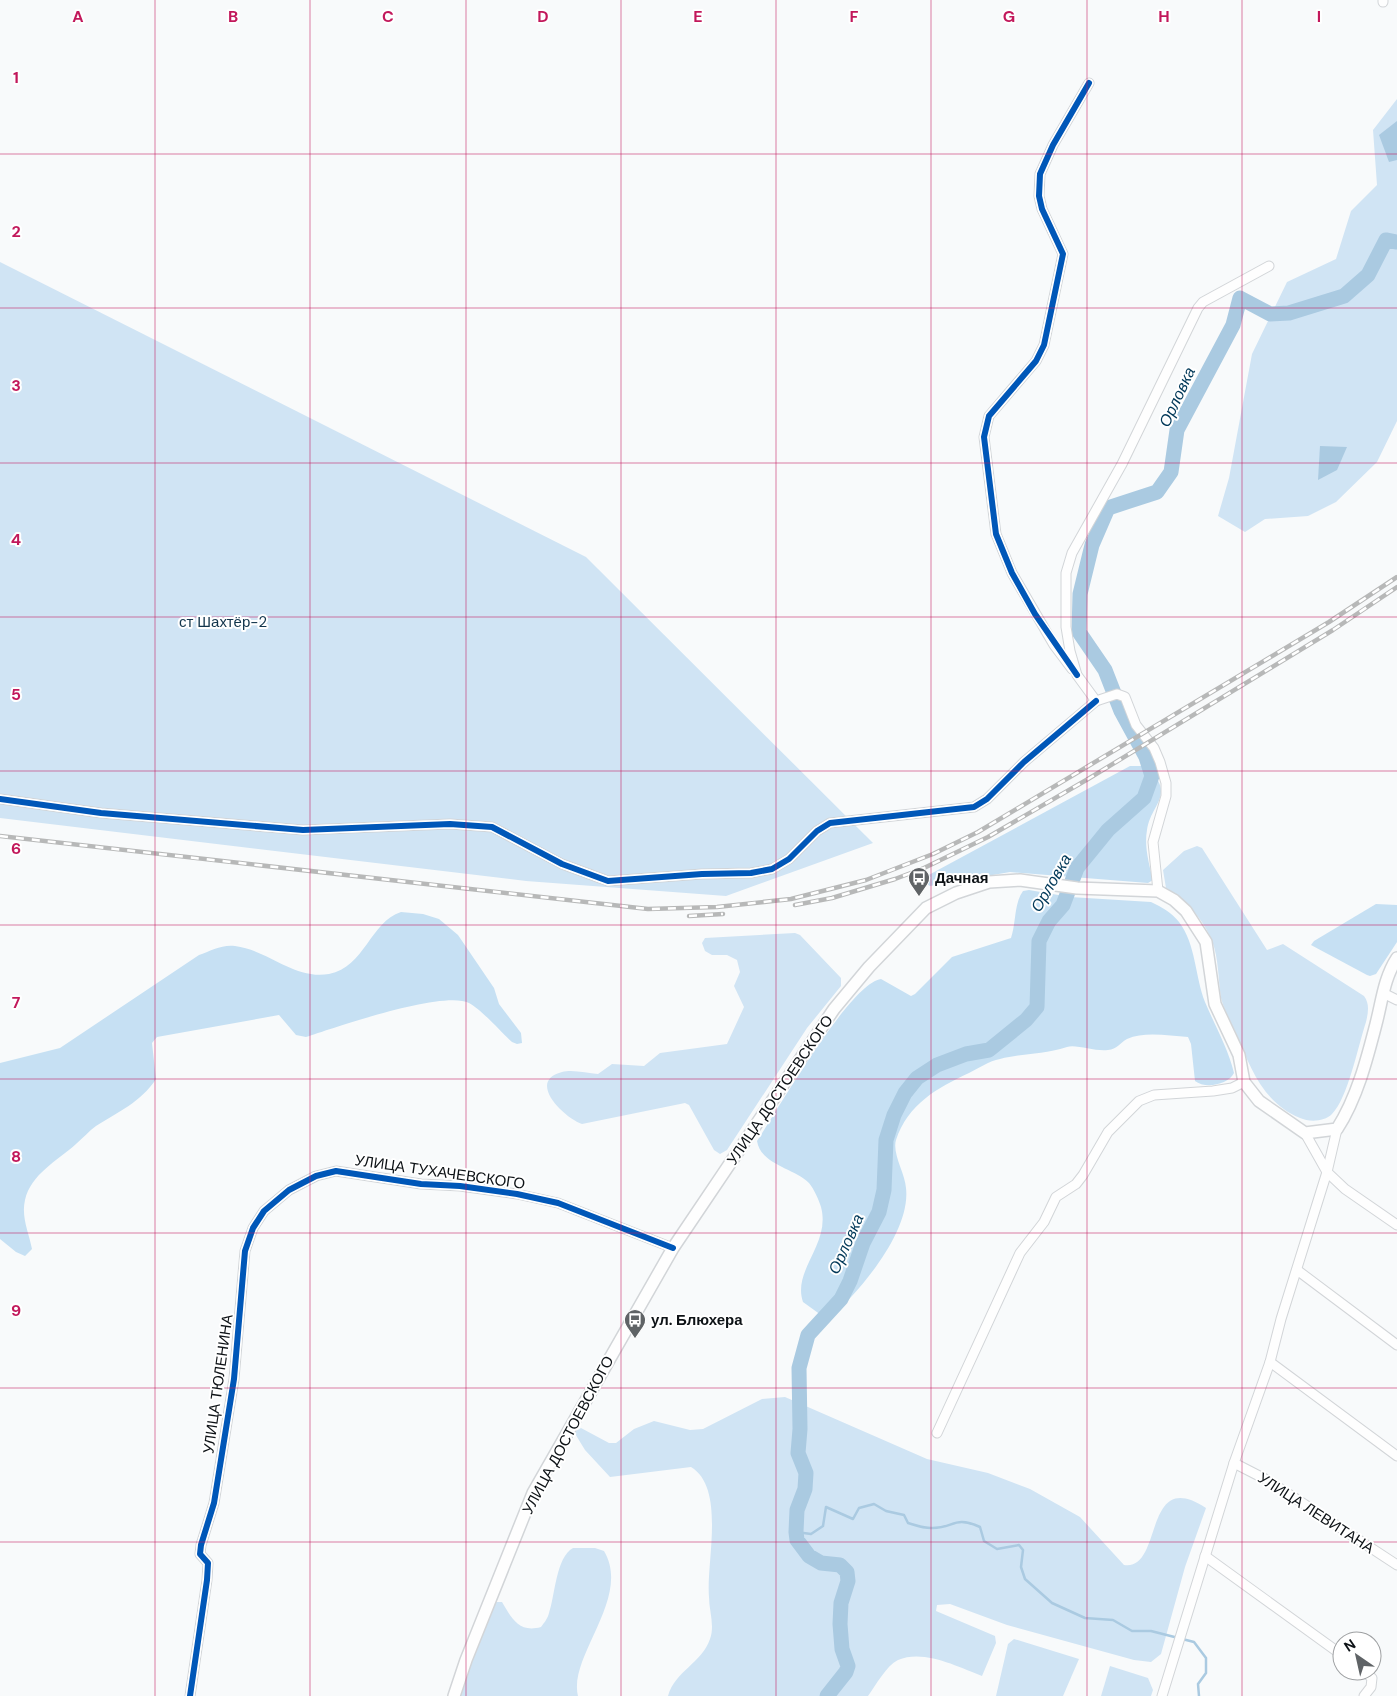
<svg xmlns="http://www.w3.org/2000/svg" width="1397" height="1696" font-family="'DM Sans',sans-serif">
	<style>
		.green { fill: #d0e4f4 }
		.forest { fill: #c6e0f3 }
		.water { fill: #aacae1 }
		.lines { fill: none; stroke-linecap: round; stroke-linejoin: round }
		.stream { stroke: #aacae1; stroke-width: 2.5 }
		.river { stroke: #aacae1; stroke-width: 15 }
		.minor-casing { stroke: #d2d5d8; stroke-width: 11 }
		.major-casing { stroke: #d2d5d8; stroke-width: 14 }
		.minor { stroke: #fefefe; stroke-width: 9 }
		.major { stroke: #fefefe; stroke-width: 11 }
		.rail-casing { stroke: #b7b8b8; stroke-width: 4.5 }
		.rail { stroke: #fff; stroke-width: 2.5; stroke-dasharray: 8; stroke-linecap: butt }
		.cycleway-casing { stroke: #fff; stroke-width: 9 }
		.cycleway { stroke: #0057b8; stroke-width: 6 }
		.grid { fill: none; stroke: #c2185b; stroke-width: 1; stroke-opacity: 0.55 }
		.labels { text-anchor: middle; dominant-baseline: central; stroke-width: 4; stroke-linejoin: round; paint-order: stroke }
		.park-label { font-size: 15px; fill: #11344b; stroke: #fff }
		.poi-label { font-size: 15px; font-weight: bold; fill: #0d1216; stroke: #fff; text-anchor: start }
		.street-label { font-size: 15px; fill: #0d1216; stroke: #fff }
		.water-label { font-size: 16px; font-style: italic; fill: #003858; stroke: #fff }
		.grid-label { font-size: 16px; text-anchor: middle; font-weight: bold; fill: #c2185b; stroke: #fff; stroke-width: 4; stroke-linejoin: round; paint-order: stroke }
	</style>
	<rect width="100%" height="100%" fill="#f8fafb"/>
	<!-- green -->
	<g class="green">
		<polygon points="1397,99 1397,421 1377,462 1336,502 1308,516 1265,519 1245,532 1218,516 1229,478 1252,354 1287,282 1336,259 1351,211 1377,185 1373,130"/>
		<polygon points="0,262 586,557 873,843 726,896 526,881 0,818"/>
		<path d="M1197 846 1202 848 1267 950 1283 944 1364 996C1370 1004 1368 1013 1366 1022 1358 1046 1348 1098 1332 1114 1324 1122 1309 1122 1300 1118 1263 1103 1250 1067 1236 1033 1231 1022 1224 1010 1221 998 1218 979 1219 959 1212 941 1204 920 1185 899 1166 888L1163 870 1184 851Z"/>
		<path d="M795 933 800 935 841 978V986L807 1028 727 1150 720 1154 714 1150 689 1105 685 1103 582 1124C564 1118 526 1081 562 1072 572 1069 587 1073 598 1074L612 1064 644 1066 660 1053 727 1044 744 1007 734 986 740 972 737 960 727 955H712L705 951 702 943 705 938Z"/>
		<path d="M785 1397 927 1459 988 1473 1030 1489 1080 1517 1124 1565C1164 1571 1142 1466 1206 1508L1185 1567 1161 1654 1151 1662 1134 1660 1007 1625 950 1604 937 1605 936 1611 995 1636 996 1643 982 1676C958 1667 924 1649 898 1660 886 1666 876 1685 868 1696H668C675 1671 702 1663 710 1639 715 1625 709 1611 709 1597 706 1562 726 1488 691 1467L610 1477 585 1450 574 1432 581 1428 609 1443H616L634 1429 654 1421 690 1430 703 1429 762 1399Z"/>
		<path d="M573 1548H595L604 1551C632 1598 568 1656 578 1696H460L486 1616 494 1602H502C512 1619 519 1633 541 1627 544 1623 548 1618 549 1613 555 1596 556 1557 573 1548Z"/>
		<polygon points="1014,1639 1079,1659 1063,1696 996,1696 1008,1644"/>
		<polygon points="1110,1666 1148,1678 1153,1690 1151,1696 1101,1696"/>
	</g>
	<!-- forest -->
	<g class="forest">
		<path d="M1130 766H1146C1177 795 1151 803 1147 830 1144 846 1149 864 1153 880L1148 883 1010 872 930 886 925 883V877Z"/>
		<path d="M1029 890 1070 897 1151 902C1162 907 1172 913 1179 922 1196 944 1195 977 1205 1002 1215 1026 1228 1048 1234 1073 1228 1085 1205 1089 1195 1081L1191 1044 1188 1037C1169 1036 1145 1031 1127 1039 1120 1043 1117 1049 1108 1050 1096 1052 1076 1044 1067 1047 1043 1055 1023 1053 1000 1059 989 1061 979 1068 969 1073 937 1088 908 1104 896 1140 892 1154 905 1173 906 1188 911 1230 862 1289 832 1316L821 1315 803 1302C792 1270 831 1244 821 1207 819 1200 814 1189 809 1183 794 1168 761 1165 757 1141 777 1111 850 983 881 979L911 996 915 994 952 957 1011 938C1016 924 1014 903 1023 891Z"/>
		<polygon points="1376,904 1397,905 1397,942 1376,974 1370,976 1367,975 1311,945 1314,941"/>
		<path d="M401 912 423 914 439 919 458 935 494 988 499 1004 521 1033 522 1043 517 1044 512 1042C500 1031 482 1010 469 1003 443 990 337 1027 306 1037L296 1035 279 1015 157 1037 152 1043 156 1079C141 1102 118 1112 96 1126 89 1131 83 1138 76 1144 57 1161 31 1174 25 1200 21 1217 29 1233 32 1249L25 1256 16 1252 0 1239V1063L60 1048 199 955C210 951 223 944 235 946 268 950 294 980 329 974 365 967 370 922 401 912Z"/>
	</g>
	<!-- water -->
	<g class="water">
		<polygon points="1397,121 1397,160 1389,162 1379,135"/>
		<polygon points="1320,446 1347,447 1337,470 1318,480"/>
	</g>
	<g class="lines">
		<!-- stream -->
		<path class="stream" d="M796 1532 811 1534 823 1526 826 1507 853 1519 859 1508 874 1504 886 1511 904 1515 908 1523C915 1525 923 1528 931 1528 954 1529 953 1515 980 1527L984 1541 997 1549 1019 1545 1023 1550 1021 1567 1025 1579 1052 1603 1085 1618 1113 1620 1132 1631H1151L1194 1642 1206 1658V1673L1198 1684 1199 1696"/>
		<!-- river -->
		<polyline class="river" points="827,1696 846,1672 848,1666 842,1649 840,1624 841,1603 848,1581 847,1572 840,1565 821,1563 809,1556 797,1540 796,1532 797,1510 805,1489 806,1473 798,1453 800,1429 799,1368 808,1335 841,1299 850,1281 863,1243 879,1212 884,1190 886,1140 894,1115 905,1093 917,1078 937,1065 966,1054 989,1050 1026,1020 1037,1007 1039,941 1049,921 1063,905 1077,868 1108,830 1144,798 1152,776 1146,757 1121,711 1105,670 1079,632 1080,594 1092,545 1108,508 1157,492 1171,472 1177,430 1233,325 1240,298 1270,314 1289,313 1344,296 1368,275 1386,240 1397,242"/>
		<!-- minor casing -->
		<g class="minor-casing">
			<g id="minor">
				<polyline points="1383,0 1383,2"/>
				<polyline points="1072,669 1054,645 1012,573 996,534 984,437 989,416 1036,361 1044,345 1063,254 1042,209 1039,196 1040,174 1053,145 1089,83"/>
				<polyline points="0,799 101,813 303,830 450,824 492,827 562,864 608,881 702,874 751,873 772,869 789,859 817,831 830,823 974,807 987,799 1024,762 1096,701"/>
				<polyline points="1158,891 1153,842 1166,796 1166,783 1160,762 1154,748 1136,725 1125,697 1117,694 1096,701 1077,675 1070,651 1066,627 1066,573 1072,553 1122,464 1198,308 1203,302 1269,266"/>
				<polyline points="1383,993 1397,1000"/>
				<polyline points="1305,1133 1327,1172 1345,1189 1397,1225"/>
				<polyline points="1297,1270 1397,1345"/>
				<polyline points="1270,1362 1397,1456"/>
				<polyline points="937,1433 1020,1253 1044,1222 1056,1197 1076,1184 1083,1175 1108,1132 1139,1101 1154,1095 1213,1091 1232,1088 1244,1082"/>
				<polyline points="1234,1463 1269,1481 1397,1565"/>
				<polyline points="1205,1556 1342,1655"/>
				<polyline points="1363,1671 1372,1678 1371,1687 1364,1696"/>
				<polyline points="190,1696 207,1580 208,1563 200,1554 201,1545 214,1503 234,1379 245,1251 253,1228 264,1211 289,1190 316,1176 336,1171 421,1184 460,1186 517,1194 558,1203 673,1248"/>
				<polyline points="1162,1696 1234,1463 1270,1362 1281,1319 1327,1172 1337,1129"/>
			</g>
		</g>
		<!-- major casing -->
		<g class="major-casing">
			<path id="major" d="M454 1696 466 1660 533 1493 673 1248 834 1009 869 967 926 908 956 893 989 882 1020 880 1077 888 1158 891 1174 900 1186 911 1206 942 1215 1004 1239 1055 1244 1082 1259 1101 1305 1133 1337 1129C1357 1098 1367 1059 1376 1024 1382 1001 1384 978 1397 958"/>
		</g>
		<!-- minor -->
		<use href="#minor" class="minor"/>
		<!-- major -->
		<use href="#major" class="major"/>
		<!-- rail casing -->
		<g class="rail-casing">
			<g id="rail">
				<polyline points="0,836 648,909 717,907 791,899 866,880 933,854 978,832 1329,622 1397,577"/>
				<polyline points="795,905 832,898 895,879 924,868 988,837 1088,779 1333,630 1397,587"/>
				<polyline points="689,916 723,914"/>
			</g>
		</g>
		<!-- rail -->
		<use href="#rail" class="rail"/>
		<!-- cycleway casing -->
		<g class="cycleway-casing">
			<g id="cycleway">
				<polyline points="1077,675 1035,614 1012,573 996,534 984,437 989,416 1036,361 1044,345 1063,254 1042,209 1039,196 1040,174 1053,145 1089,83"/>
				<polyline points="0,799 101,813 303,830 450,824 492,827 562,864 608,881 702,874 751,873 772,869 789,859 817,831 830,823 974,807 987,799 1024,762 1096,701"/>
				<polyline points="190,1696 207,1580 208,1563 200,1554 201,1545 214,1503 234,1379 245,1251 253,1228 264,1211 289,1190 316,1176 336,1171 421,1184 460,1186 517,1194 558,1203 673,1248"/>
			</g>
		</g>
		<!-- cycleway -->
		<use href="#cycleway" class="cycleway"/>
	</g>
	<!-- grid -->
	<path class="grid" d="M155 0V1696M310 0V1696M466 0V1696M621 0V1696M776 0V1696M931 0V1696M1087 0V1696M1242 0V1696M0 154H1397M0 308H1397M0 463H1397M0 617H1397M0 771H1397M0 925H1397M0 1079H1397M0 1233H1397M0 1388H1397M0 1542H1397"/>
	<!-- icons -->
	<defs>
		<g id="bus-pin" transform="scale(1.125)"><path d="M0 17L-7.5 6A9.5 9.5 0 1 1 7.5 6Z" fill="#5f6366" stroke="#fff"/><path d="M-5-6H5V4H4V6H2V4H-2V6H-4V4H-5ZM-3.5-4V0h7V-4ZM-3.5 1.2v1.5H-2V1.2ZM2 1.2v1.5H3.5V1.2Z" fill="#fff"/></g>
	</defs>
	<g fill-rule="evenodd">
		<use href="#bus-pin" x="919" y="878"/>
		<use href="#bus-pin" x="635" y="1320"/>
	</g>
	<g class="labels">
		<!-- park labels -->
		<g class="park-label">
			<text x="223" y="622">ст Шахтёр-2</text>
		</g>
		<!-- poi labels -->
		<g class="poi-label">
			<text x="935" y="878">Дачная</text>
			<text x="651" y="1320">ул. Блюхера</text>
		</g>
		<!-- street labels -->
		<g class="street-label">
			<text transform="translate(780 1090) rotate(-56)">УЛИЦА ДОСТОЕВСКОГО</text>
			<text transform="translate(440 1172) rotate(8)">УЛИЦА ТУХАЧЕВСКОГО</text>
			<text transform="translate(218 1384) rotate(-82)">УЛИЦА ТЮЛЕНИНА</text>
			<text transform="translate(568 1435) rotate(-62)">УЛИЦА ДОСТОЕВСКОГО</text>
			<text transform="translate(1316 1513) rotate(33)">УЛИЦА ЛЕВИТАНА</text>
		</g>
		<!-- water labels -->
		<g class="water-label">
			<text transform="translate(1177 397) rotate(-65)">Орловка</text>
			<text transform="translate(1051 883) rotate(-60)">Орловка</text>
			<text transform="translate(846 1244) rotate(-66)">Орловка</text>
		</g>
	</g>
	<g class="grid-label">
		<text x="78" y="22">A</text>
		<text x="233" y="22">B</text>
		<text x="388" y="22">C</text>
		<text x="543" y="22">D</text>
		<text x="698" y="22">E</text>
		<text x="854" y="22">F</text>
		<text x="1009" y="22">G</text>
		<text x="1164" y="22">H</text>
		<text x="1319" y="22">I</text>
		<text x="16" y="83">1</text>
		<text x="16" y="237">2</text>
		<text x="16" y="391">3</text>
		<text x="16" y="545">4</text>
		<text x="16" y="700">5</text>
		<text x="16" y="854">6</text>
		<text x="16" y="1008">7</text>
		<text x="16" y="1162">8</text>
		<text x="16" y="1316">9</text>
	</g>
	<!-- north arrow -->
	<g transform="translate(1357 1656) rotate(326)"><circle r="24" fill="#ffffff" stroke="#9ea0a2"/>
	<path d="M0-4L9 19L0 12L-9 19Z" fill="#5f6366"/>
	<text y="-8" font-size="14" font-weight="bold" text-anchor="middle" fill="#0d1216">N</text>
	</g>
</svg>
